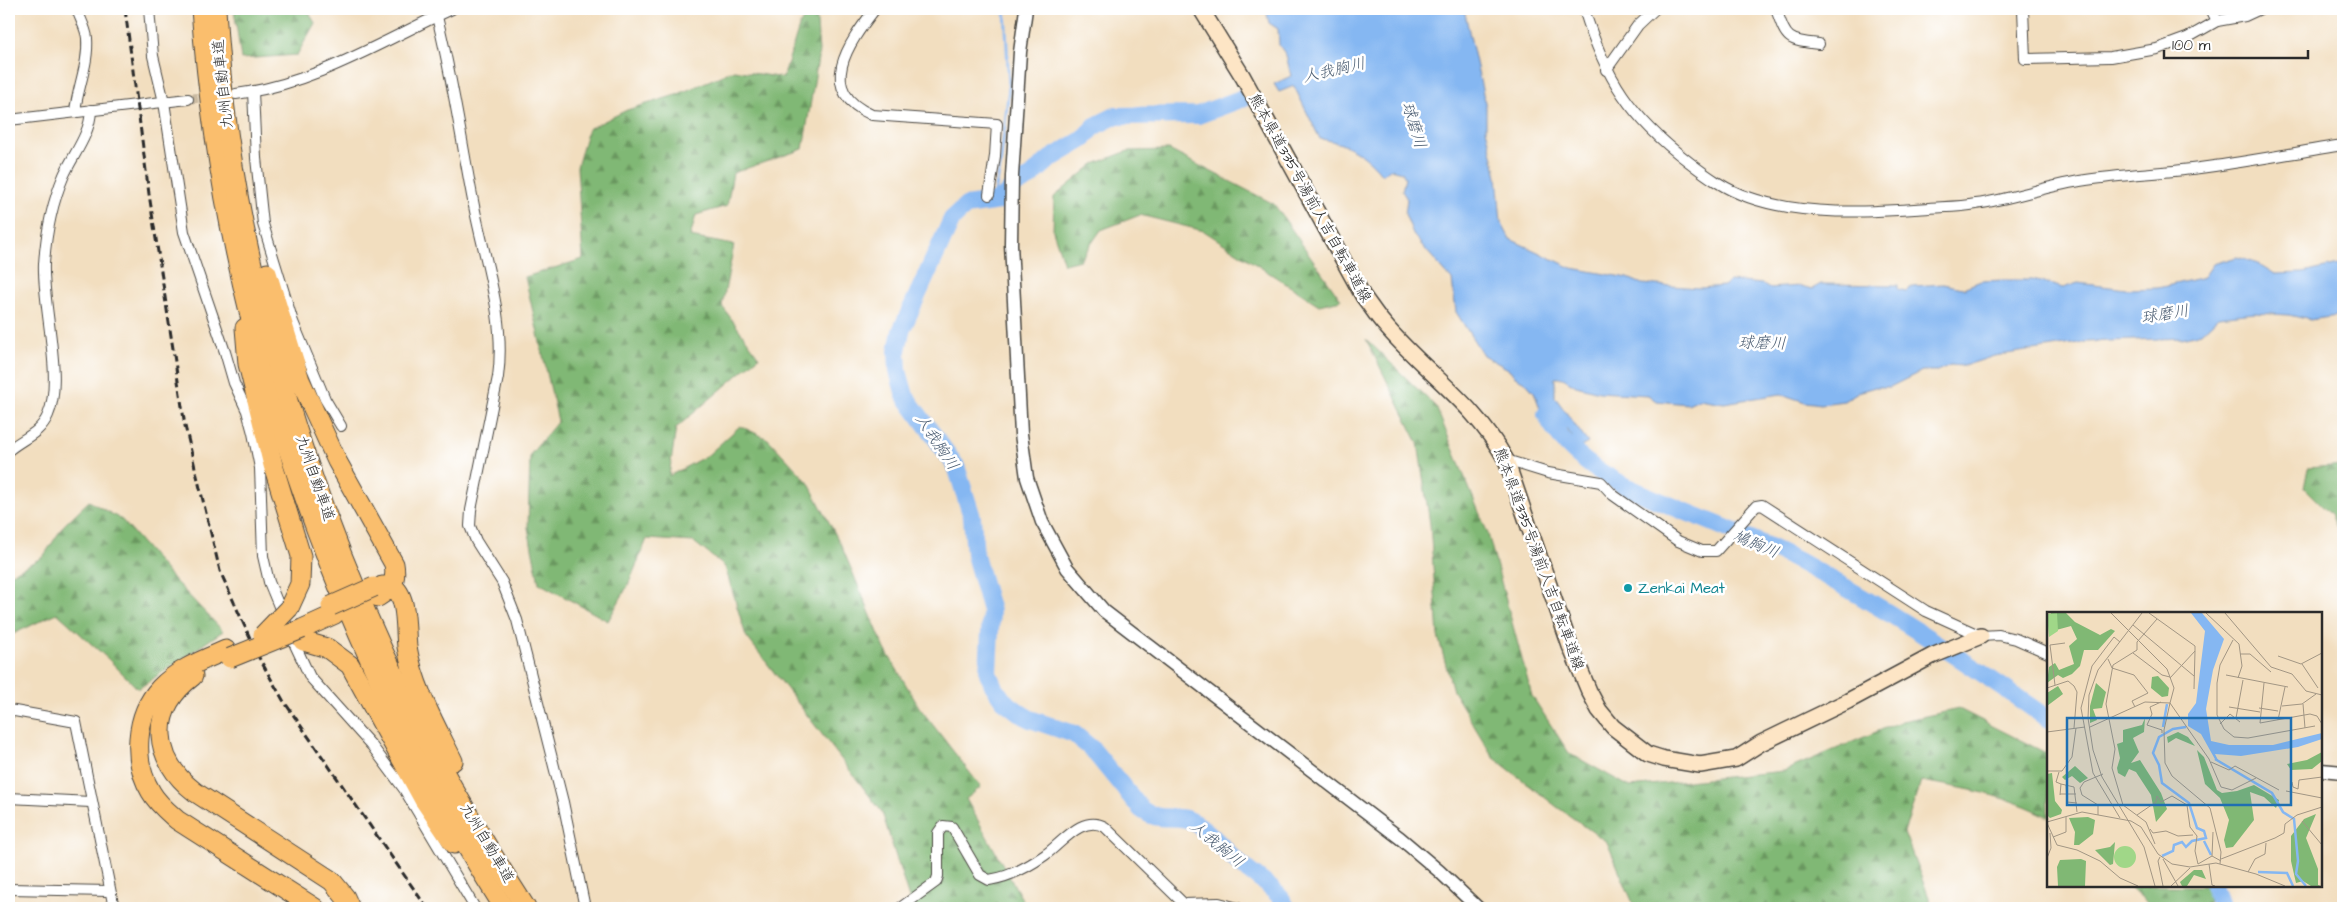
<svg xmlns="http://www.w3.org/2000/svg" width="2352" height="917" font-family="'Architects Daughter','Klee One',sans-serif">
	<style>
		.forest { fill: url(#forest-firs); stroke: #567250 }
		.water { fill: #85b7f2; stroke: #58718e }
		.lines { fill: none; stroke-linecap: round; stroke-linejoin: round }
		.stream { stroke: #85b7f2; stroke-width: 3 }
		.river { stroke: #85b7f2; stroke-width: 18 }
		.minor-tunnel { stroke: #cabaa1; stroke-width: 10; stroke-dasharray: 10 5; stroke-linecap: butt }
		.minor-casing { stroke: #494641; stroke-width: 12 }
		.tertiary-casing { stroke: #494641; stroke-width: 15 }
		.secondary-casing { stroke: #494641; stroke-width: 18 }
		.motorway-casing { stroke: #494641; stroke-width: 21 }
		.minor { stroke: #fff; stroke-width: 10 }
		.tertiary { stroke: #fff; stroke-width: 12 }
		.secondary { stroke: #fde5c5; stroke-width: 15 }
		.motorway { stroke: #fabe6d; stroke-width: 19 }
		.rail { stroke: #2b2b2b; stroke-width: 3; stroke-dasharray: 8 4; stroke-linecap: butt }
		.motorway-bridge-casing { stroke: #494641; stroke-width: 21; stroke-linecap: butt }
		.motorway-bridge { stroke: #fabe6d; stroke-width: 19 }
		.culture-dot { fill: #0f9aa8; stroke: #fff; stroke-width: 2 }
		.labels { text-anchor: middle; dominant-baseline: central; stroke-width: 5; stroke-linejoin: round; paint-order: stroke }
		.street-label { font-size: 15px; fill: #2b2b2b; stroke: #fff }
		.culture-label { font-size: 15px; fill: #0d838f; stroke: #fff; text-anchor: start }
		.water-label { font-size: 16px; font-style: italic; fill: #4a5c71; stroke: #fff }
		.inset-river { fill: none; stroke: #85b7f2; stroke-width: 2.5 }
		.inset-road { fill: none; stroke: #a29684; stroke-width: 1 }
		.view { fill: #1f6fb2; fill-opacity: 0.15; stroke: #1f6fb2; stroke-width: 2.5 }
		.inset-edge { fill: none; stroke: #2b2b2b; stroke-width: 2.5 }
	</style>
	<defs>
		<pattern id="forest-firs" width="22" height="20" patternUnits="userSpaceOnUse" patternTransform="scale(1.25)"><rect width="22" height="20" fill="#80b874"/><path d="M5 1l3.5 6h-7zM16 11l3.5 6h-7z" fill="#69965f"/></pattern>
	</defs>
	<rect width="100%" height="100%" fill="#fff"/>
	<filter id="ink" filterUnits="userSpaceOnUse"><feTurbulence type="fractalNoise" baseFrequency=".02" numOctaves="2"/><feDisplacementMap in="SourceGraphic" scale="10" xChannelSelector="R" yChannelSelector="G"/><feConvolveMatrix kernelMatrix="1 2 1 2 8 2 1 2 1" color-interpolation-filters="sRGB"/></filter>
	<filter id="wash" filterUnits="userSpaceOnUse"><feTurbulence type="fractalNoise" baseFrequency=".0096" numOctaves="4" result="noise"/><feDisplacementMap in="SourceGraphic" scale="20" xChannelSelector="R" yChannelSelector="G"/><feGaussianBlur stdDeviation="1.12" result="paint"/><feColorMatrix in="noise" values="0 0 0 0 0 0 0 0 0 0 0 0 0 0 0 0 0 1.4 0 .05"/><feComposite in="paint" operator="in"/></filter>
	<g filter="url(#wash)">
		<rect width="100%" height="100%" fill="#f2debf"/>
		<!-- forest -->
		<g class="forest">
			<polygon points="234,9 307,9 315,23 297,55 241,59"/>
			<polygon points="811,9 816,9 819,52 803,149 733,173 727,206 696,215 690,237 734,245 722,306 759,357 676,428 669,476 708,455 740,426 768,439 808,482 841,545 885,649 919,707 981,787 966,799 1027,908 912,908 882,812 746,636 725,567 694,542 647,539 628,585 608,621 539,583 528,528 530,455 558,421 525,277 583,259 577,167 588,129 627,110 676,95 734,70 783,78 800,24"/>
			<polygon points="1169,150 1274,204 1341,300 1319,305 1204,231 1140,215 1101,230 1080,260 1064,264 1053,231 1054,197 1094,164 1128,151"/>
			<path d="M1366 339 1436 407 1488 534 1532 696 1569 753 1630 787 1784 771 1902 721 1959 709 2048 754V817C2010 796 1964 788 1921 781L1904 832 1933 908H1635L1607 842 1557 807 1493 757 1453 691 1438 636 1430 524 1418 443Z"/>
			<polygon points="2343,465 2343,540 2331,515 2304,488 2308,468"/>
			<polygon points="89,501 122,520 174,580 223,631 138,689 107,658 57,613 9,636 9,575 43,557 64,525"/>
			<polygon points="2129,886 2214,886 2206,908 2153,908"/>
		</g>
		<!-- water -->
		<path class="water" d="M1266 9H1464L1486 107V129L1497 176 1501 222 1510 239 1572 268 1628 278 1642 284 1700 288 1724 286 1730 281 1762 284 1768 288 1801 286 1812 289 1821 284 1898 285V289L1906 291 1913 286 1943 284 1963 288 1981 281 2004 280H2037L2063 288 2078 283 2126 289 2158 288 2204 277 2213 264 2237 257 2259 264 2275 274 2303 273 2343 264V315L2310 320 2289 315 2255 313 2218 317 2201 333 2182 338 2085 342 1994 356 1964 366 1950 365 1937 371H1922L1890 387H1875L1858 392 1844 401 1821 404 1805 402 1781 394 1724 403 1699 399 1688 404 1656 401 1648 395 1599 392 1576 386 1563 378H1555V397L1588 443 1568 454 1572 436 1565 428 1557 434 1540 408 1534 392 1525 382 1515 377 1510 370 1483 355 1456 312 1452 280 1414 236 1405 214 1407 199 1402 191 1405 178 1402 172 1390 169 1382 175C1366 154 1345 142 1320 139L1294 86 1279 92 1274 84 1291 76 1286 55 1279 45 1278 29 1269 23Z"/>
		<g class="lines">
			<!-- stream -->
			<polyline class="stream" points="993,202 1000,168 1009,87 1005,9"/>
			<!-- river -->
			<g class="river">
				<path d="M1246 97 1198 115 1115 116 1095 126 1082 140 1050 159 1030 177 1015 185 1000 201 966 206 952 219 901 331 897 351 898 371 905 396 956 466 972 517 975 555 991 611 988 673 993 685 1003 700 1020 713 1030 719 1074 734 1092 749 1141 809C1158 822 1168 815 1186 819 1203 823 1225 851 1239 863 1252 875 1270 885 1281 898 1283 901 1285 905 1287 908"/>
				<path d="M1546 414C1573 472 1645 495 1699 517 1736 532 1775 548 1809 567 1892 612 1972 665 2048 719"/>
				<polyline points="2213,886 2221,908"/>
			</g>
		</g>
	</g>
	<g filter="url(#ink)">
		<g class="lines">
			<!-- minor-tunnel -->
			<polyline class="minor-tunnel" points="188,99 214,96"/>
			<!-- minor casing -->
			<g class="minor-casing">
				<g id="minor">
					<polyline points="149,9 153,56 164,102 184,232 225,352 234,383 247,411 253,433 260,468 263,556 269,582 295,645 310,677 372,746 404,789 475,908"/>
					<path d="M435 9C452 73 461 140 474 206 485 262 506 319 498 377L471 510 470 526 476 541 502 582 517 620 563 802 585 908"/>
					<path d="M875 9C848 44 815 90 872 115L997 124 995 156 989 195"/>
					<path d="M1584 9C1605 78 1631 118 1689 162 1707 176 1726 190 1748 197 1804 217 1871 212 1929 208 1944 207 1961 207 1976 204 2013 199 2049 185 2086 180 2126 174 2167 173 2207 167 2252 161 2298 152 2343 145"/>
					<path d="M1776 9C1787 40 1786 40 1819 44"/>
					<polyline points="2023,9 2025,59 2111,57 2157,49 2187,38 2217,21 2245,16 2260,9"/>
					<polyline points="2211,9 2217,21"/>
					<polyline points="1606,70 1638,25 1655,9"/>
					<polyline points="253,91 256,158 263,224 293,322 325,399 341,426"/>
					<path d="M236 94C315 84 382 41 452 9"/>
					<path d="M75 111C78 86 89 63 87 38 86 28 80 19 77 9"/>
					<polyline points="9,120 188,99"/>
					<path d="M9 450C23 438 40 434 48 415 64 379 42 305 44 264 46 234 52 203 64 175 74 153 90 135 91 110"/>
					<polyline points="1506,460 1548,473 1601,482 1613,495 1678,541 1702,551 1716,551 1756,506 1762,505 1926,611 1981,636 1999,635 2016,639 2048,653"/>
					<polyline points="9,710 76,722 114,908"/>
					<polyline points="9,798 91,802"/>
					<polyline points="9,889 109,891"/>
					<path d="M900 908 936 882 938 876V833L943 826 952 827 980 875 989 880C1010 877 1028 867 1045 855 1062 843 1082 814 1105 827L1184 904 1219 903 1238 908"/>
				</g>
			</g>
			<!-- tertiary casing -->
			<g class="tertiary-casing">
				<g id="tertiary">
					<polyline points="1026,9 1020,52 1012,176 1011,244 1021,434 1027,478 1042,522 1067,568 1104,611 1400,838 1439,871 1478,908"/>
					<polyline points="2321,770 2343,772"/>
				</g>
			</g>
			<!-- secondary casing -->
			<g class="secondary-casing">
				<path id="secondary" d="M1201 9 1243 77 1363 296C1370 305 1376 315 1384 324 1425 373 1474 402 1506 460L1570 646 1589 691 1599 710 1613 727 1648 754 1664 759 1700 765 1736 759 1761 743 1848 701 1932 656 1981 636"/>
			</g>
			<!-- motorway casing -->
			<g class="motorway-casing">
				<g id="motorway">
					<path d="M201 9C224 326 334 640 504 908"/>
					<path d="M216 9C229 245 302 487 406 699 441 771 483 841 526 908"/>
					<path d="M267 273 300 380 337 461 394 564C397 581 392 588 378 597"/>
					<polyline points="245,328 248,364 273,465 301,556 300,584 289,608"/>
					<path d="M382 586H392C408 595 405 630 407 647 414 688 435 724 453 761"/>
					<polyline points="302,629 335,614"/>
					<polyline points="303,641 327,648 350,665 424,800 454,844"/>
					<path d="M226 650C203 660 178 669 160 688 135 715 132 761 151 792 157 803 168 812 177 820L315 908"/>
					<path d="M193 676C148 710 152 759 195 792L332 881 345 897 350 908"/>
				</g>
			</g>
			<!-- minor -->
			<use href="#minor" class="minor"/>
			<!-- tertiary -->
			<use href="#tertiary" class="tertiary"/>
			<!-- secondary -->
			<use href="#secondary" class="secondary"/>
			<!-- motorway -->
			<use href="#motorway" class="motorway"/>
			<!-- rail -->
			<polyline class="rail" points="125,9 149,194 185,426 220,571 258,656 283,700 427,908"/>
			<!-- motorway-bridge casing -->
			<g class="motorway-bridge-casing">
				<g id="motorway-bridge">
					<polyline points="331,606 374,587"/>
					<polyline points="263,635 289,608"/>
					<polyline points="230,658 302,629"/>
				</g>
			</g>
			<!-- motorway-bridge -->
			<use href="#motorway-bridge" class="motorway-bridge"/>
		</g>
	</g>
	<!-- markers -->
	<circle class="culture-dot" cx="1628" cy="588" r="5"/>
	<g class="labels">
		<!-- street labels -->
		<g class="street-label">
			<text transform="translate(223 84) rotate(-96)">九州自動車道</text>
			<text transform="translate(1310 198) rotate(61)">熊本県道335号湯前人吉自転車道線</text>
			<text transform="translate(315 478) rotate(71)">九州自動車道</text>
			<text transform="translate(1539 559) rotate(70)">熊本県道335号湯前人吉自転車道線</text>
			<text transform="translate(487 843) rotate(59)">九州自動車道</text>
		</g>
		<!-- culture labels -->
		<g class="culture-label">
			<text x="1638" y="588">Zenkai Meat</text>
		</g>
		<!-- water labels -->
		<g class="water-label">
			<text transform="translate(1334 70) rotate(-13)">人我胸川</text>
			<text transform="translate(1414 125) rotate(73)">球磨川</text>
			<text transform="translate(2165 314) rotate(-9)">球磨川</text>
			<text transform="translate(1762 343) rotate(1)">球磨川</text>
			<text transform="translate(937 442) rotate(56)">人我胸川</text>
			<text transform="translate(1756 544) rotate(23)">鳩胸川</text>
			<text transform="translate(1217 844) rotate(39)">人我胸川</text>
		</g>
	</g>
	<!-- overview -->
	<g transform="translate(2047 612)">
		<rect width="275" height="275" fill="#f2debf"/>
		<path d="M67 245a11 11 0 1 1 22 0a11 11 0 1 1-22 0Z" fill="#a0d788"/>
		<path d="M4 1H19L28 10 53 23 64 17 68 19 51 38H37L33 54 25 62 16 66 11 63 0 71 2 55 8 51 12 58 27 52 22 34 30 27 24 14 2 20ZM111 64 122 76 121 84 115 85 104 76 105 65ZM49 71 59 80 55 96 46 97 50 108 43 111V94ZM11 74 16 82 0 94V81ZM98 106 97 120 86 126 92 140 84 151 93 148 114 181 120 197 109 210 104 183 89 160 82 157 78 165 71 161 70 156 73 146 70 132 76 130V118L95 113ZM131 120 141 125 148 134 129 126 121 131 120 125ZM150 138 157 145 170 178 175 181 190 179 207 173 232 188 229 196 217 185 203 180 207 208 186 235 179 236 177 228 182 208 173 186 158 172ZM275 140V149L265 157 244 158 240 152 260 148ZM28 154 41 166 33 171 25 164 18 168 15 165ZM5 161 8 189 15 198 14 202 3 206 0 203V162ZM269 202 259 226 271 257V273L274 274H264L256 269 249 271 244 249V224L257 207ZM41 205 48 208 46 222 32 233H27L28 220 22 206ZM68 230 66 252 63 253 48 238 63 235ZM34 247 39 249 38 274H11L10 255 13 248ZM147 258H155L159 267 147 263 140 274H135L133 270Z" fill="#80b874"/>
		<path d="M10 1 11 19 2 25 0 2Z" fill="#a0d788"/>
		<path d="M144 1H155L177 27 166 58 159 97 164 129 182 133H226L275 121V127L251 135 194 144 168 142 171 148 169 149 154 122 141 114V102L149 91 158 19Z" fill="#85b7f2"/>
		<path class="inset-river" d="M116 115 120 92M168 147 225 181 236 200 247 207 251 249 249 262 259 274M157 229 164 243M115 244 126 239 127 233 135 230 139 235 145 229 159 226 157 219 150 216 142 191 115 171 112 153 106 141 112 125 126 117 139 115M211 260 240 261 246 274"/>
		<path class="inset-road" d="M64 1 120 57 127 76 123 91 162 147 174 175 185 178 209 166M95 1 51 58 42 83 41 106 46 138 55 165 97 235 108 274M102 1 148 34V39L123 66M159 1 192 32 195 54 191 66M178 1 224 55 245 62 259 79 275 83M86 13 147 64M186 28 173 53 170 71V103L177 117 187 125 201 126 268 114M86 41 115 63 123 65M193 42H203L224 60M231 44 254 52 275 41M61 47 65 56 87 63 101 81 85 89 88 95M255 52 271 76M179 63 241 75M217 71 213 111 263 102 270 104 275 112M8 73 3 33 18 31M0 76 21 69 27 74 30 80 27 116M147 77 148 39M114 90 103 95 105 102 100 113 115 118V121M256 92 258 116M235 94 255 92 269 82M182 95 213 100M212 96 231 99M189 106 196 68M231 108 238 75M173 112 183 102 193 110M43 115 98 90 123 91 117 118 118 151 125 164 163 196 174 240 173 252M0 120 38 115M164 150 182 158 188 154 232 178M0 159H15L25 145 29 116M12 160 9 170 14 172M245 170 246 175 251 177 252 168 275 165M19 173 20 190 30 191M239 179 275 186M13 182H29M13 183 14 172 27 175 30 200M51 203V193L35 183 33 176 37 170 56 162M90 203 109 190 110 184 114 190 125 184 140 193 143 215 150 224 148 239 151 252M73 206 46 161 34 96 45 54 67 25 73 30M255 209 275 233M0 210 35 200 84 209 94 215 111 242 125 252 143 255 169 251 209 262 238 274M0 211 10 233 30 238 53 249 73 266 91 274M103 217 106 221 119 219 131 224 146 223M166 220 165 244 174 249M6 225 19 220V205M108 232 99 210 76 193 65 156 68 137 59 92 66 53 90 38V30L110 7M113 245 111 249 116 274M0 246 4 236 3 221M116 247 131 274M174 247 228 226 237 221 238 212 250 203 275 195M151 252 165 244M162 252 165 273 168 274M201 260 208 247 218 242 219 231M124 274 143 256"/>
		<path class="view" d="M20 106H244V193H20Z"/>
		<rect width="275" height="275" class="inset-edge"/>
	</g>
	<!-- margin -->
	<rect width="2352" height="917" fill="none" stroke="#fff" stroke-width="30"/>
	<!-- scale -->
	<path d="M2164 50v8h144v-8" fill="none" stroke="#2b2b2b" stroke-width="2.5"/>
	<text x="2172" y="50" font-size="15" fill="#2b2b2b" stroke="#ffffff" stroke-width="4" paint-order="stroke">100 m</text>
</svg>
